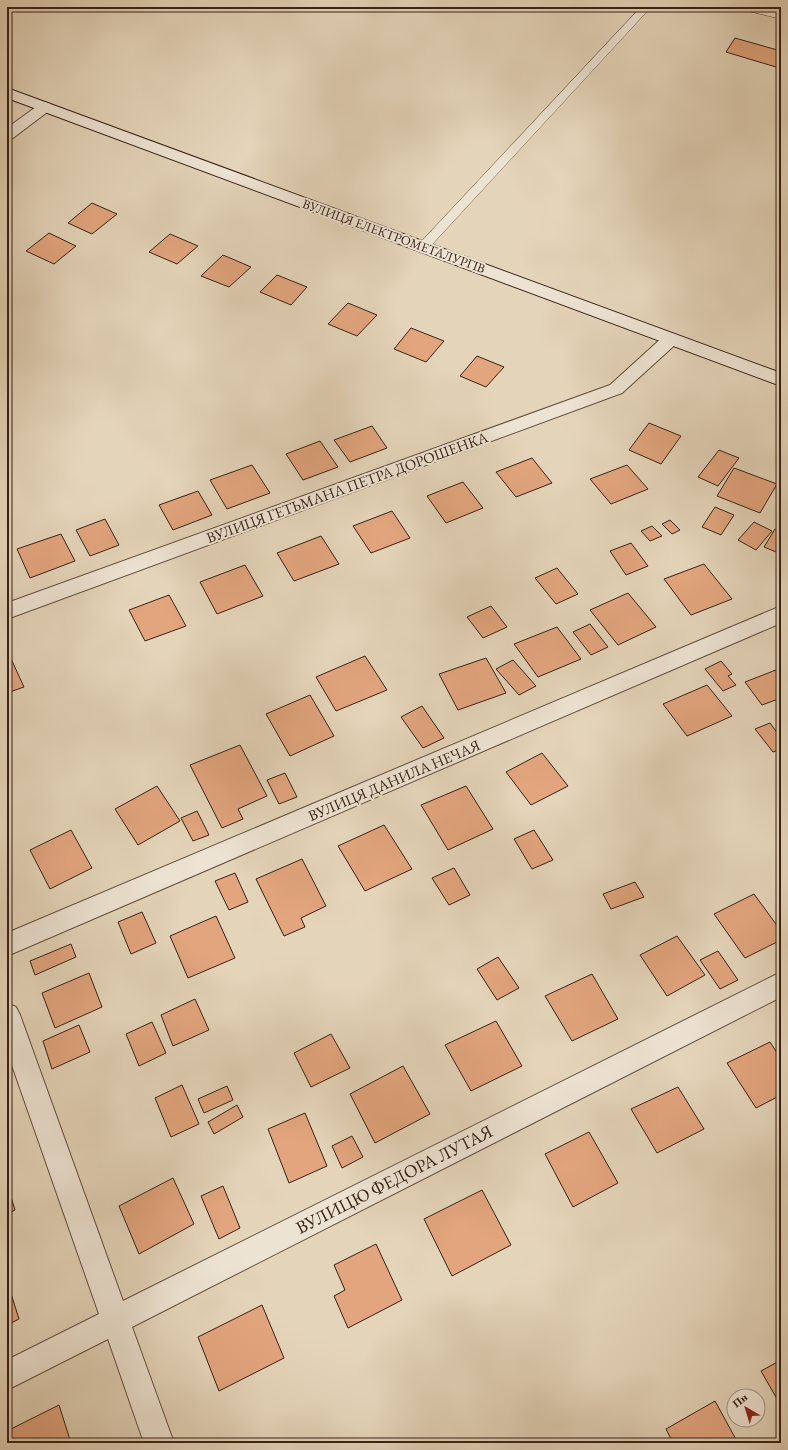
<svg xmlns="http://www.w3.org/2000/svg" width="788" height="1450" font-family="'EB Garamond',serif">
	<style>
		.building { fill: #e2a57e; stroke: #372116 }
		.lines { fill: none; stroke-linecap: round; stroke-linejoin: round }
		.service-casing { stroke: #624e3f; stroke-width: 1 }
		.minor-casing { stroke: #624e3f; stroke-width: 2 }
		.secondary-casing { stroke: #372116; stroke-width: 2 }
		.service { fill: #ede3d2; fill-rule: evenodd }
		.minor { fill: #ede3d2; fill-rule: evenodd }
		.secondary { fill: #ede3d2; fill-rule: evenodd }
		.labels { text-anchor: middle; dominant-baseline: central; stroke-width: 4; stroke-linejoin: round; paint-order: stroke }
		.far-street-label { font-size: 13px; fill: #372116; stroke: #ede3d2 }
		.street-label { font-size: 15px; fill: #372116; stroke: #ede3d2 }
		.near-street-label { font-size: 18px; fill: #372116; stroke: #ede3d2 }
	</style>
	<rect width="100%" height="100%" fill="#e4d4b9"/>
	<filter id="stains"><feTurbulence type="fractalNoise" baseFrequency=".005" numOctaves="4"/><feColorMatrix values="0 0 0 0 .2 0 0 0 0 .09 0 0 0 0 .02 0 0 0 .5 -.17"/></filter>
	<radialGradient id="worn" r=".72"><stop offset=".6" stop-color="#630" stop-opacity="0"/><stop offset="1" stop-color="#630" stop-opacity=".3"/></radialGradient>
	<!-- building -->
	<g class="building">
		<polygon points="735,38 781,51 781,61 776,67 726,52"/>
		<polygon points="92,203 117,214 92,234 68,223"/>
		<polygon points="49,233 76,246 54,264 26,251"/>
		<polygon points="170,234 198,246 177,264 149,252"/>
		<polygon points="223,255 251,267 229,287 201,276"/>
		<polygon points="277,275 307,287 291,305 260,292"/>
		<polygon points="348,303 377,315 357,336 328,324"/>
		<polygon points="411,328 444,341 426,362 394,349"/>
		<polygon points="477,356 504,367 486,387 460,376"/>
		<polygon points="649,423 681,436 661,464 629,450"/>
		<polygon points="372,426 387,448 350,462 334,440"/>
		<polygon points="320,441 338,467 303,480 286,454"/>
		<polygon points="719,450 739,458 718,486 698,477"/>
		<polygon points="532,458 552,483 516,497 496,472"/>
		<polygon points="252,465 270,493 227,509 210,480"/>
		<polygon points="627,465 648,489 611,504 590,479"/>
		<polygon points="734,468 777,484 760,513 717,496"/>
		<polygon points="463,482 483,508 446,523 427,496"/>
		<polygon points="198,491 212,515 173,530 159,505"/>
		<polygon points="715,507 734,515 721,535 702,527"/>
		<polygon points="392,511 410,538 371,553 353,526"/>
		<polygon points="105,519 119,545 90,556 76,530"/>
		<polygon points="670,520 680,530 672,534 662,524"/>
		<polygon points="754,522 772,531 756,550 738,540"/>
		<polygon points="652,526 662,536 650,541 641,531"/>
		<polygon points="775,529 781,531 781,554 764,547"/>
		<polygon points="61,534 75,561 30,578 17,549"/>
		<polygon points="321,536 339,564 294,581 277,553"/>
		<polygon points="631,543 648,566 626,575 610,551"/>
		<polygon points="704,564 732,599 691,615 664,579"/>
		<polygon points="245,565 263,596 217,614 200,582"/>
		<polygon points="557,568 578,594 556,604 535,578"/>
		<polygon points="628,593 656,627 618,645 590,610"/>
		<polygon points="169,595 186,626 145,641 129,610"/>
		<polygon points="491,606 507,627 483,638 467,617"/>
		<polygon points="590,624 608,647 591,655 573,632"/>
		<polygon points="557,627 581,659 538,677 514,644"/>
		<polygon points="7,650 24,687 7,693"/>
		<polygon points="365,656 387,690 336,711 316,677"/>
		<polygon points="486,658 506,693 458,710 439,674"/>
		<polygon points="513,660 536,686 519,695 496,669"/>
		<polygon points="721,661 732,674 728,676 736,685 723,691 705,669"/>
		<polygon points="781,668 781,698 762,705 745,682"/>
		<polygon points="707,685 732,716 687,736 663,704"/>
		<polygon points="310,695 334,736 290,756 266,714"/>
		<polygon points="422,706 444,738 423,748 401,717"/>
		<polygon points="770,723 781,738 781,749 773,752 755,729"/>
		<polygon points="240,745 267,796 238,809 243,819 222,828 190,765"/>
		<polygon points="542,753 568,786 531,805 506,772"/>
		<polygon points="285,773 297,797 279,804 267,780"/>
		<polygon points="157,786 180,821 138,845 115,809"/>
		<polygon points="466,786 493,829 448,850 421,805"/>
		<polygon points="197,811 209,835 193,841 181,818"/>
		<polygon points="384,825 412,869 365,891 338,846"/>
		<polygon points="71,830 92,868 50,889 30,850"/>
		<polygon points="534,830 553,860 532,869 514,839"/>
		<polygon points="302,859 326,906 301,918 305,927 284,936 256,879"/>
		<polygon points="454,868 470,895 449,905 432,878"/>
		<polygon points="235,873 248,902 229,910 215,881"/>
		<polygon points="635,882 644,897 611,909 603,894"/>
		<polygon points="754,894 781,931 781,940 745,958 714,914"/>
		<polygon points="142,912 156,943 131,954 118,922"/>
		<polygon points="216,916 235,958 188,978 170,936"/>
		<polygon points="677,936 705,975 667,996 640,955"/>
		<polygon points="71,944 76,957 35,975 30,961"/>
		<polygon points="718,951 738,980 720,989 700,960"/>
		<polygon points="498,957 519,988 497,1000 477,969"/>
		<polygon points="89,973 102,1007 55,1028 42,993"/>
		<polygon points="592,974 618,1019 572,1041 545,996"/>
		<polygon points="195,999 209,1030 173,1046 161,1015"/>
		<polygon points="496,1021 522,1066 471,1091 445,1045"/>
		<polygon points="152,1022 166,1053 139,1066 126,1034"/>
		<polygon points="79,1025 90,1052 52,1069 43,1041"/>
		<polygon points="331,1034 350,1068 311,1087 294,1053"/>
		<polygon points="770,1042 781,1059 781,1095 756,1108 727,1063"/>
		<polygon points="403,1066 430,1114 375,1143 350,1094"/>
		<polygon points="182,1085 199,1124 171,1137 155,1098"/>
		<polygon points="227,1086 233,1100 204,1113 198,1099"/>
		<polygon points="678,1087 704,1129 657,1153 631,1109"/>
		<polygon points="237,1105 243,1117 214,1134 208,1122"/>
		<polygon points="305,1113 327,1166 289,1183 268,1129"/>
		<polygon points="589,1132 618,1183 573,1207 545,1154"/>
		<polygon points="352,1136 363,1157 342,1168 332,1146"/>
		<polygon points="173,1178 194,1224 139,1254 119,1206"/>
		<polygon points="7,1184 15,1210 7,1214"/>
		<polygon points="223,1186 240,1228 219,1239 201,1196"/>
		<polygon points="482,1190 511,1245 452,1276 424,1219"/>
		<polygon points="376,1244 402,1300 348,1328 334,1296 345,1290 334,1265"/>
		<polygon points="7,1281 19,1319 7,1325"/>
		<polygon points="262,1305 284,1358 219,1391 198,1337"/>
		<polygon points="781,1360 781,1406 761,1371"/>
		<polygon points="715,1401 738,1443 673,1443 666,1429"/>
		<polygon points="59,1405 71,1443 7,1443 7,1431"/>
	</g>
	<g class="lines">
		<!-- service casing -->
		<g class="service-casing">
			<g id="service">
				<polygon points="641,7 651,7 427,250 419,250 417,247 419,244"/>
				<polygon points="738,7 755,7 781,13 781,19 740,9"/>
			</g>
		</g>
		<!-- minor casing -->
		<g class="minor-casing">
			<g id="minor">
				<polygon points="45,102 50,104 53,107 50,110 13,138 7,140 7,128 40,104"/>
				<polygon points="671,333 677,335 680,339 677,343 622,393 7,619 7,603 610,385 665,335"/>
				<polygon points="781,606 781,623 7,956 7,933"/>
				<polygon points="781,972 781,997 132,1327 174,1443 144,1443 108,1339 7,1390 7,1360 99,1314 7,1051 7,1003 16,1007 20,1015 123,1301"/>
			</g>
		</g>
		<!-- secondary casing -->
		<g class="secondary-casing">
			<polygon id="secondary" points="7,88 781,373 781,386 7,98"/>
		</g>
		<!-- service -->
		<use href="#service" class="service"/>
		<!-- minor -->
		<use href="#minor" class="minor"/>
		<!-- secondary -->
		<use href="#secondary" class="secondary"/>
	</g>
	<g class="labels">
		<!-- far-street labels -->
		<g class="far-street-label">
			<text transform="translate(394 236) rotate(20)">ВУЛИЦЯ ЕЛЕКТРОМЕТАЛУРГІВ</text>
		</g>
		<!-- street labels -->
		<g class="street-label">
			<text transform="translate(347 487) rotate(-20)">ВУЛИЦЯ ГЕТЬМАНА ПЕТРА ДОРОШЕНКА</text>
			<text transform="translate(394 780) rotate(-23)">ВУЛИЦЯ ДАНИЛА НЕЧАЯ</text>
		</g>
		<!-- near-street labels -->
		<g class="near-street-label">
			<text transform="translate(394 1179) rotate(-27)">ВУЛИЦЮ ФЕДОРА ЛУТАЯ</text>
		</g>
	</g>
	<!-- margin -->
	<rect width="788" height="1450" fill="none" stroke="#e4d4b9" stroke-width="24"/>
	<rect x="8" y="8" width="772" height="1434" fill="none" stroke="#372116" stroke-width="2"/>
	<rect x="12" y="12" width="764" height="1426" fill="none" stroke="#372116"/>
	<!-- north arrow -->
	<g transform="translate(746 1408) rotate(322)"><circle r="19" fill="#ede3d2" stroke="#a49587"/>
	<path d="M0-3L7 15L0 10L-7 15Z" fill="#8f2418"/>
	<text y="-6" font-size="11" font-weight="bold" text-anchor="middle" fill="#372116">Пн</text>
	</g>
	<rect width="100%" height="100%" filter="url(#stains)"/>
	<rect width="100%" height="100%" fill="url(#worn)"/>
</svg>
